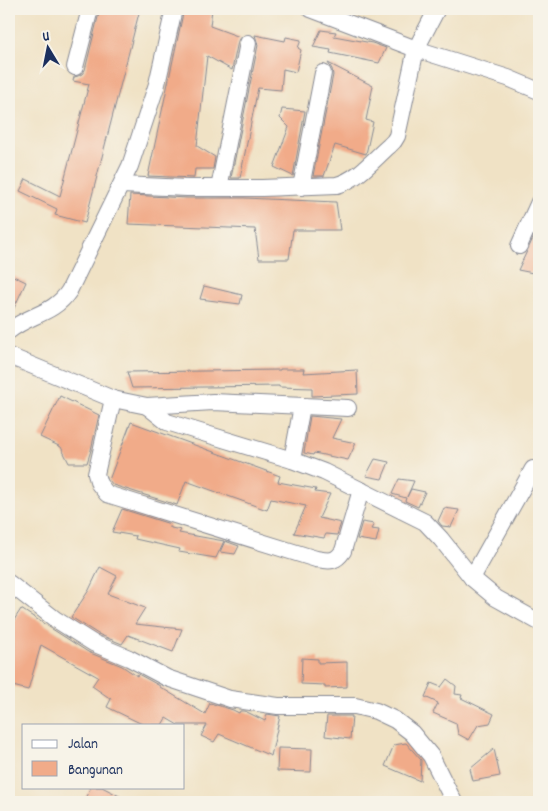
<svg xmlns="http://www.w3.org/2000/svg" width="548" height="811" font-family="Dekko,sans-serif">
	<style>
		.building { fill: #f1ab89 }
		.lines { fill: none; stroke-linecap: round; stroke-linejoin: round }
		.street-casing { stroke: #868892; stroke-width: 18 }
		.street { stroke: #fff; stroke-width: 16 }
	</style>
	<rect width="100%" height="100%" fill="#f7f3e8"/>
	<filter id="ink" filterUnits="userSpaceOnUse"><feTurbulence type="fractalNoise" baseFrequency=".02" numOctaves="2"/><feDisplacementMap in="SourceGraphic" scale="10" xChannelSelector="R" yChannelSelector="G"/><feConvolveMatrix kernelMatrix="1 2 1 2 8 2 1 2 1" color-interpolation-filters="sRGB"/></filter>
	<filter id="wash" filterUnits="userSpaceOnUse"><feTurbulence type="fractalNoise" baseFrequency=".0096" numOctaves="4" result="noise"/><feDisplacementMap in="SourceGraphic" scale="20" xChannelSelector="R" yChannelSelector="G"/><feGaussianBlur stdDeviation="1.12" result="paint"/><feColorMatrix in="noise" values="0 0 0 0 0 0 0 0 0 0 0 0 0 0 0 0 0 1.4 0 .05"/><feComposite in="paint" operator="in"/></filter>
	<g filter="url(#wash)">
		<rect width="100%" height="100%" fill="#f0e2c5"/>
		<g id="blocks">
			<!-- building -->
			<g class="building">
				<polygon points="100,9 140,9 85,223 55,215 57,209 20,191 26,179 60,196 89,84 73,81 74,77 78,76 82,74 85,70"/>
				<polygon points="184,9 212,9 210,26 240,37 238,41 232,70 207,56 197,146 215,157 213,169 195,169 194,178 148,176"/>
				<polygon points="321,30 336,32 334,36 372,43 386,48 379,63 330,53 331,50 313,47"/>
				<polygon points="255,35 285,41 286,37 301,40 298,48 301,50 296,72 283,69 281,90 258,88 240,178 231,178 258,45"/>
				<polygon points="328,63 373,86 366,120 373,122 366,154 335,145 324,176 313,176 333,75 332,69"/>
				<polygon points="282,109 305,111 293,176 274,167 289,127 280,118"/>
				<polygon points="130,195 187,198 244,198 336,202 340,230 293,230 289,259 259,259 255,229 128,224"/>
				<polygon points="539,226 539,258 533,273 518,270"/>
				<polygon points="9,274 26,282 9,319"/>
				<polygon points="204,286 242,295 240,304 200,299"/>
				<polygon points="280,369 304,369 303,373 357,370 358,394 312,396 312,388 279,387 279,386 132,388 127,372 280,370"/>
				<polygon points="60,396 99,415 91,450 87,463 69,463 61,447 40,437"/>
				<polygon points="310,416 341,419 332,438 356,443 348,460 314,453 313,455 304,453"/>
				<polygon points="131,422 280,476 278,482 316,489 315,492 330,494 319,518 341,523 337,535 326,534 324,538 294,533 306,506 271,499 267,510 186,481 177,505 113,485 109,480"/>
				<polygon points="375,459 389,462 382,479 366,476"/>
				<polygon points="399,479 414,481 407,497 411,489 425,492 418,507 405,501 406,498 392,494"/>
				<polygon points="444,508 459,510 451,527 442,526 438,521"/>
				<polygon points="122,509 170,524 169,527 171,527 171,528 181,530 179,533 224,541 216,558 179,552 180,549 135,539 136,536 112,532"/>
				<polygon points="362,522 374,524 371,529 379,530 376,542 357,539"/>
				<polygon points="225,541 239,546 235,554 220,552"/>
				<polygon points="100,567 117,576 108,594 145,608 135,624 182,629 173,652 128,635 122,644 98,634 71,617 89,590"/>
				<polygon points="21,609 88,652 122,666 137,676 138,674 160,686 160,687 205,714 210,703 233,710 239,713 240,711 245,711 265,721 267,714 280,716 271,756 219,734 214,742 201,736 207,725 178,725 166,718 162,725 144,725 107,707 111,699 92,686 98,677 41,645 28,690 9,685 9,628"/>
				<polygon points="302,658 318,659 318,663 347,662 347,687 325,688 325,685 301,684"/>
				<polygon points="447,679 456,686 455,694 462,695 461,698 494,714 490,723 478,725 469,740 458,734 456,723 433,713 438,703 425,697 431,683 441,687"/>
				<polygon points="327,716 352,716 350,739 325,736"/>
				<polygon points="406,743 421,760 420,781 385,766 394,745"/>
				<polygon points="278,748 312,749 311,772 277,771"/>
				<polygon points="494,749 500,776 473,781 470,769"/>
				<polygon points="91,787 102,787 131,802 83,802"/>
			</g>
		</g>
	</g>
	<g filter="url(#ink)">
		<use href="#blocks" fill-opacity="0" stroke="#868892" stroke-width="1"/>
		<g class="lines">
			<!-- street casing -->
			<g class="street-casing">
				<g id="street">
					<polyline points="311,9 416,49 508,78 539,91"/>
					<polyline points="75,67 90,9"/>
					<path d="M122 185 187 188H262L337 185C358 179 373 160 389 146L394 141 397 136 416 49 437 9"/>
					<polyline points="301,187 323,73"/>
					<polyline points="219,188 248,43"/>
					<polyline points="519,246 539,202"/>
					<path d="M9 331C29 314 53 315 69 291L130 166 157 84 174 9"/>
					<polyline points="9,356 113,399 147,406 213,402 348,408"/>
					<path d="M113 399 96 474 99 484 107 494 316 559C329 561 335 563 343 551L361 490"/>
					<polyline points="147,406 167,422 292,460 324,472 425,522 441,539 472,578 496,598 539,622"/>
					<polyline points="292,460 302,406"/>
					<polyline points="472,578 533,469"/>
					<polyline points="9,583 55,619 93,643 129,658 167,678 230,699 278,706 355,706 376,711 395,720 412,733 431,756 454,802"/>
				</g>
			</g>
			<!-- street -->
			<use href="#street" class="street"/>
		</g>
	</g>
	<!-- margin -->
	<rect width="548" height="811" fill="none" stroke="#f7f3e8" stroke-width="30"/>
	<!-- legend -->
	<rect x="22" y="724" width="162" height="65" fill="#f7f3e8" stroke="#9fa5b1"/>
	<rect x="32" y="740" width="25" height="8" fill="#ffffff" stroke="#9fa5b1"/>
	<text x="68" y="748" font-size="15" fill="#1b2f5e">Jalan</text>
	<rect x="32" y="761" width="25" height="15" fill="#f1ab89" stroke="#9fa5b1"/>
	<text x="68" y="774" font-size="15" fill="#1b2f5e">Bangunan</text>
	<!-- north arrow -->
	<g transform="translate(48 48) rotate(350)" stroke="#f7f3e8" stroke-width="4" paint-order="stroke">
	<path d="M0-4L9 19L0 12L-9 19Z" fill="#1b2f5e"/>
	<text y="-8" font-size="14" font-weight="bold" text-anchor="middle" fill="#1b2f5e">U</text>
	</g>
</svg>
